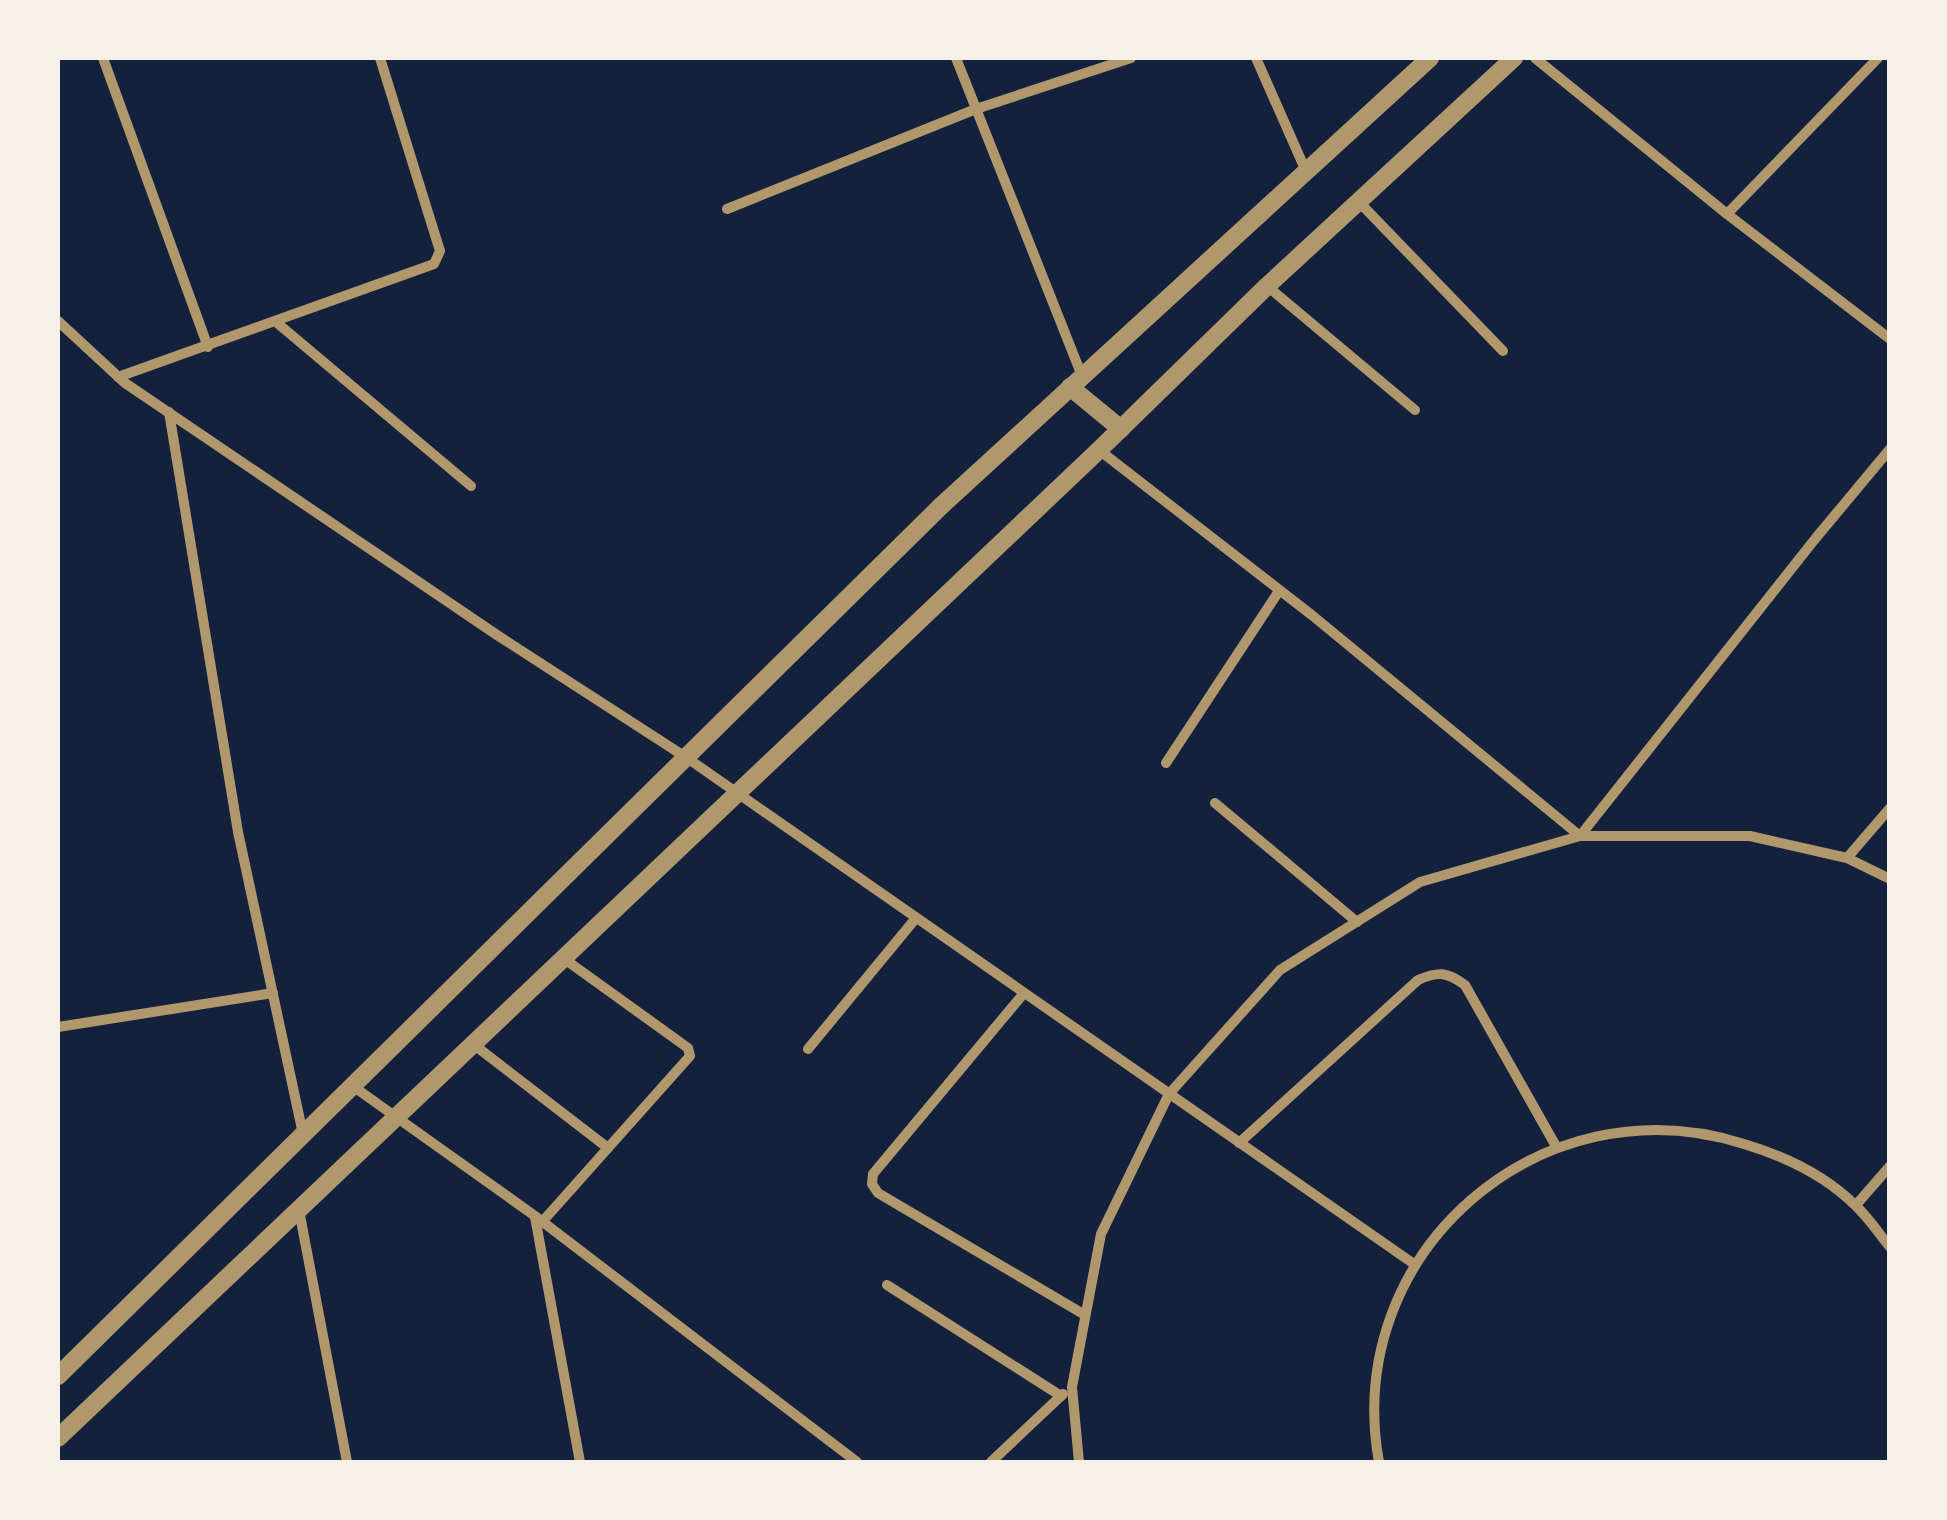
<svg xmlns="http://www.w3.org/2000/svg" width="1947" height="1520" font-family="'Open Sans',sans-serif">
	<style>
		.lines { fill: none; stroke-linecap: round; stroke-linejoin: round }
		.minor { stroke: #b1986c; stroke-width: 10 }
		.tertiary { stroke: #b1986c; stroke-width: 18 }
	</style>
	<rect width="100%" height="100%" fill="#14213d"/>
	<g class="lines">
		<!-- minor -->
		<g class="minor">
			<polyline points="103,58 208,347"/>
			<polyline points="956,58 1082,376"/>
			<polyline points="1256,58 1305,169"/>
			<polyline points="1535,58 1727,214 1890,339"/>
			<polyline points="1359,202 1503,351"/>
			<polyline points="727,209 976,109 1131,58"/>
			<polyline points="1727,214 1878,58"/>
			<polyline points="1267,286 1415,410"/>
			<polyline points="58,321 125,383 497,635 687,758 1414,1264"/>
			<polyline points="276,322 471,486"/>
			<polyline points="118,377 434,264 440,251 380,58"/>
			<polyline points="169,412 238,832 303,1134"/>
			<polyline points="1099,450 1313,616 1580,836 1815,539 1890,449"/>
			<polyline points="1166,763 1279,591"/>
			<polyline points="1215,803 1357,922"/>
			<polyline points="1847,858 1890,808"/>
			<polyline points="1024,993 873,1174 872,1184 878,1193 1085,1315"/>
			<polyline points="58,1027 273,993"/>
			<polyline points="473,1044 608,1148"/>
			<polyline points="808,1049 916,918"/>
			<polyline points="354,1087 535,1216 857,1462"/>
			<path d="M1239 1143 1418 980C1439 971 1447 972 1465 985L1557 1148"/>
			<polyline points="1856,1205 1890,1166"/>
			<polyline points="299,1210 347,1462"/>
			<polyline points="535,1217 580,1462"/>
			<polyline points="542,1222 690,1056 688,1048 563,958"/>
			<polyline points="887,1285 1061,1396"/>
			<polyline points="991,1462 1063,1394"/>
			<polyline points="1079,1462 1072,1387 1101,1234 1169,1094 1280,970 1420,882 1580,836 1750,836 1847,858 1890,879"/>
			<path d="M1379 1462C1341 1252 1541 1079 1744 1144 1784 1156 1826 1176 1856 1206 1869 1218 1879 1234 1890 1247"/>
		</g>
		<!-- tertiary -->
		<g class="tertiary">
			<polyline points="1070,387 1121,429"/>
			<polyline points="58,1376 940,507 1430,58"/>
			<polyline points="58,1438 1099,450 1267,286 1514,58"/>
		</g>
	</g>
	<!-- border -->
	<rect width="1947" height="1520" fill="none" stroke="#f6f1e7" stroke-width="120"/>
</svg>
